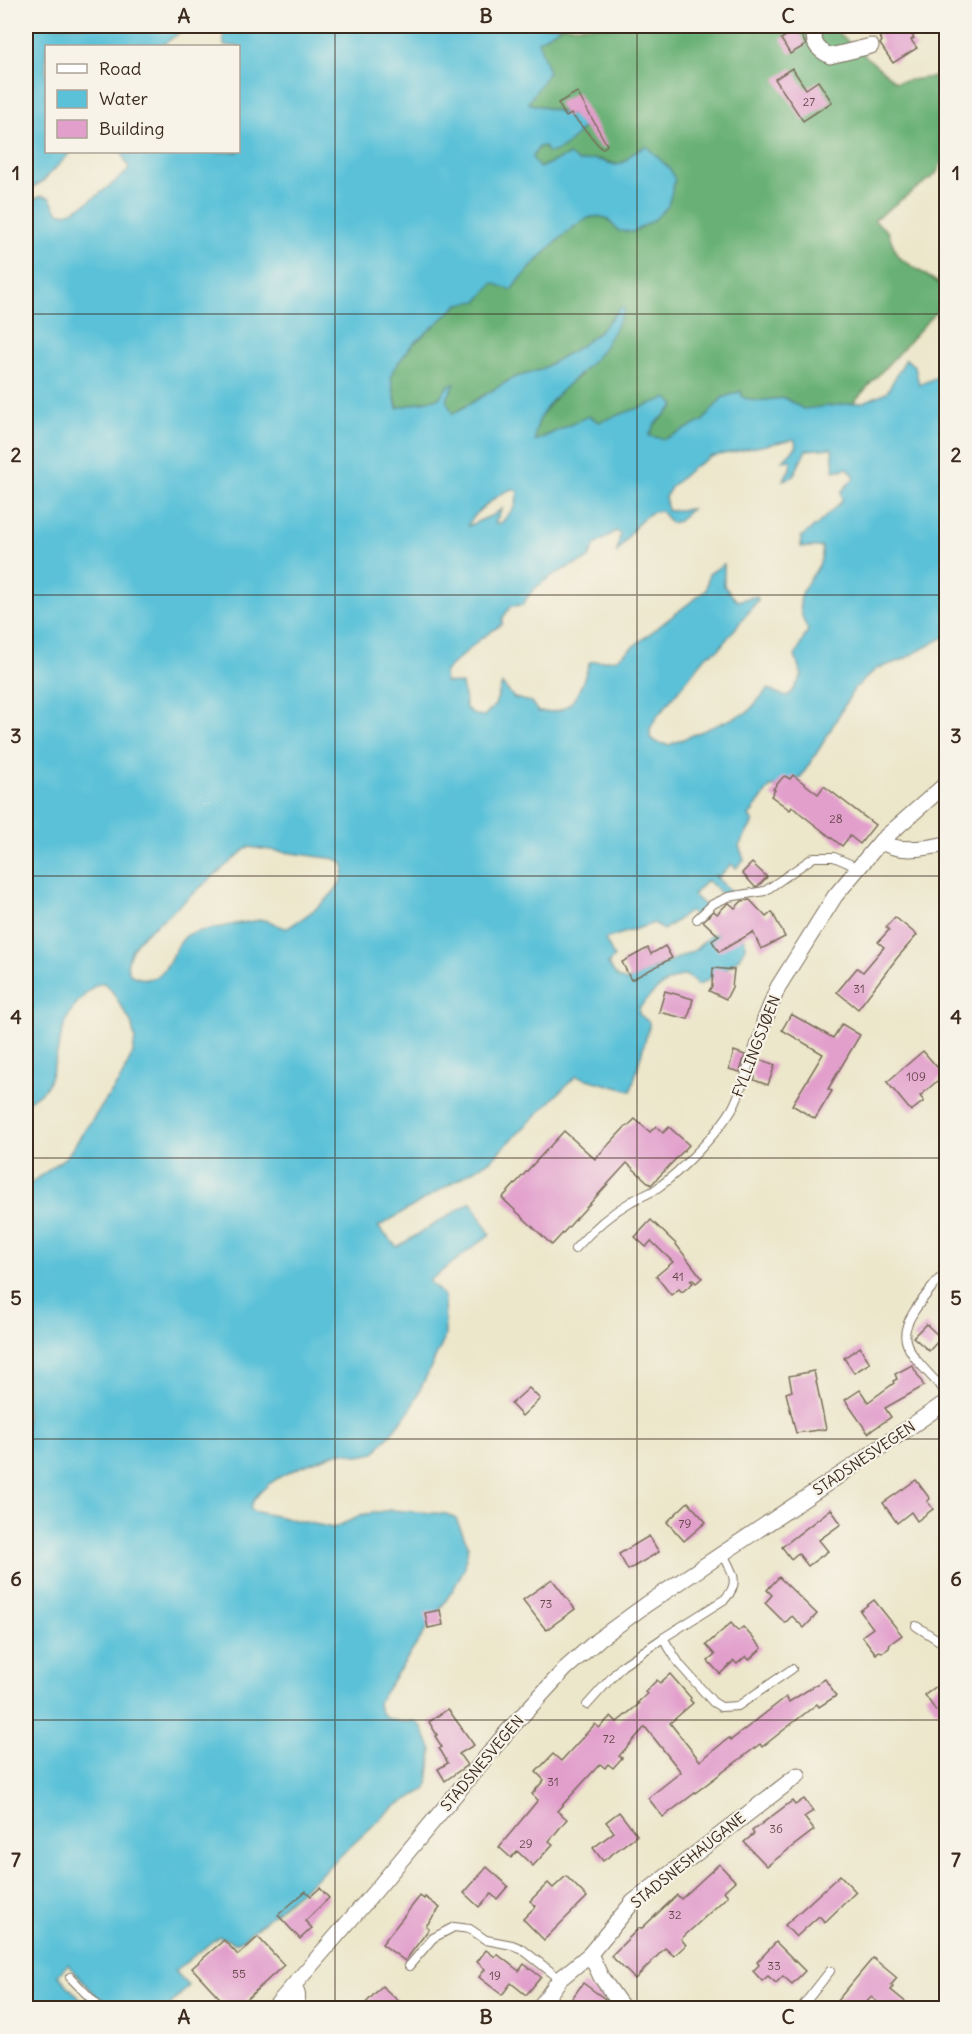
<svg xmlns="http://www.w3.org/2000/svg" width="972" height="2034" font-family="Delius,sans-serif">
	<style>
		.forest { fill: #68b075; stroke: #526d4a; stroke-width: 1.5 }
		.water { fill: #5ac1d8; stroke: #4a767b; stroke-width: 1.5; fill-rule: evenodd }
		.building { fill: #e29fcc }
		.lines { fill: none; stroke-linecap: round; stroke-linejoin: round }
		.service-casing { stroke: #796c5a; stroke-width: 10 }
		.minor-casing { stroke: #796c5a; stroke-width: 17 }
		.service { stroke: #fff; stroke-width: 8 }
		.minor { stroke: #fff; stroke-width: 15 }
		.grid { fill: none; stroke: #3b2a1e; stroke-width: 1.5; stroke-opacity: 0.55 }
		.labels { text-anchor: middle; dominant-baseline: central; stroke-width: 4.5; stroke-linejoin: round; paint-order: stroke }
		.number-label { font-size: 12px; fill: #65474a }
		.street-label { font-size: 15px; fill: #3b2a1e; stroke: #f7f3e8 }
		.neatline { fill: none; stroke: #3b2a1e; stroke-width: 2 }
		.grid-label { font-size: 20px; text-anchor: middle; font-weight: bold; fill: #3b2a1e }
	</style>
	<rect width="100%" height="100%" fill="#f7f3e8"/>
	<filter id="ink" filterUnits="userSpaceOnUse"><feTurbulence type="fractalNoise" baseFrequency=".0167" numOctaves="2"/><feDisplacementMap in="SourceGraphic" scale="12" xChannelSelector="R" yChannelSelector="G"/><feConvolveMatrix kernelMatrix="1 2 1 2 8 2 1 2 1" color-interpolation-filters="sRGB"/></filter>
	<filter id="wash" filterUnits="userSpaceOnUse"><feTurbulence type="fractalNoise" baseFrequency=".008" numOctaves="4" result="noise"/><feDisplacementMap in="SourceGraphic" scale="24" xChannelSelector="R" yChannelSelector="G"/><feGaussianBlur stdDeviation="1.35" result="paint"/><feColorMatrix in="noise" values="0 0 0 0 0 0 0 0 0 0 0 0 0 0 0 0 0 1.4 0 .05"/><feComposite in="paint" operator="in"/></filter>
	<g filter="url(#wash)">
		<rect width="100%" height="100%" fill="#ece6ca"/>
		<!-- forest -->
		<path class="forest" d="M562 26H738L742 28 750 26H833L831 27 896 82 946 75V154L936 174 874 220 888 232 898 257 946 288V301L852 404 803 409 784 398 755 401 742 397 741 391 722 398 703 421 665 439 648 436 655 424 675 406 667 398 599 422 589 416 535 441V430L542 414 563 388 579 376 622 306 599 332 579 347 540 370 513 378 452 414 446 400 454 385H449L439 398 398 408 391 378 393 370 411 346 459 304 478 300 493 282 511 290C525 273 572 221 592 217 596 216 602 217 606 218L619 231 634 152C613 174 616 159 594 159 589 160 584 161 579 162L569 155 538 168 532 157 539 147 544 146 588 119 528 103 538 41Z"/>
		<!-- water -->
		<g class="water">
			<polygon points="26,26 189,26 161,46 46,46 46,152 71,152 42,182 26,191"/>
			<path d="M223 26H562L538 41 549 72 528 103 589 120C577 134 567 150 548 153L544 146 539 147 532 157 539 168 569 155 579 162 595 159 616 165 624 162 634 152 646 146 670 169 675 180 668 206 654 220 633 232 619 231 606 218C602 217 596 216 592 217 572 221 525 273 511 290L493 283 478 301 459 304 411 346 393 370 391 378 397 408 439 398 449 385 455 384 446 400 453 414 513 378 540 370 579 347 599 332 622 306 625 309C618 323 611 337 602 350 582 379 534 401 535 441L589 416 599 422 667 398 675 405 655 424 649 436 665 439 703 421 722 398 741 391 742 397 755 401 785 398 803 409 864 402 887 392 906 359 915 367 919 385 946 373V638L944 637 902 660 876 669 854 689 821 746 797 783 770 787 749 816 753 822 739 846 744 859 736 868 731 864 719 877 714 875 731 892 723 895 707 880 693 895 706 907 695 916 690 911 663 930 654 923 605 939 614 957 608 964 618 978 626 981 695 950 712 934 742 938 745 940C749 960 715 975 701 984L696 985 695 981 685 975C663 981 654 991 639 1008V1014L649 1022V1027L631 1091 576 1076 491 1160 378 1227 397 1247 471 1202 490 1234 429 1281 444 1296 445 1336 443 1342 409 1412 374 1453 360 1456 344 1452 337 1453C306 1466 265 1475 250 1507L252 1511 333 1528 356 1518 360 1515 391 1510 447 1514 456 1519 468 1545 465 1567 454 1588 378 1702C378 1721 400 1723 414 1721L421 1726 432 1750 428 1784 425 1790 392 1808 313 1881 240 1941 235 1943 219 1936 175 1971 189 1986 167 2008H107L68 1964 58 1975 88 2008H26V1187L67 1156 120 1080 133 1053 135 1039 131 1022 112 991 104 983C97 983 93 987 88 992 56 1019 63 1045 49 1081 46 1091 34 1097 26 1103V202L42 196 50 198C52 203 56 213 62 213 78 214 114 182 127 172L129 168 121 152H238V46H224ZM794 439 797 446 782 461 791 460 790 469 783 480 793 477 806 450 832 448 834 471 848 468 855 477 841 492 842 501 818 524 801 537V547H822C826 579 783 584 808 630L795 656 802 676 792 692 786 697 768 689 748 712 669 745 658 743 650 738V729L656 718 707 655 718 650 758 600 757 596 737 601 724 586V564L709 574 706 590 617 659 590 662C583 679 578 706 557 711 551 712 544 712 538 712L531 702 514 698 502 684 495 705 484 716 475 715 466 708 462 684 445 682 444 674 446 670 479 640 502 624V619L511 606 523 605C532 583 567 567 588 559L595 545 616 531 620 534 617 552C628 539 642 509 661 511L671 523 679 521 691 509 668 511 665 497 672 486 692 468 710 457ZM514 489 518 492 515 507 501 523H495L502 509 493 515 468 526C471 515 502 490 514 489ZM248 847 336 859 343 863C350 890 307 915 288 928 279 928 272 920 263 920 255 920 191 932 187 935 168 950 170 987 136 977 120 972 130 952 137 942 144 932 158 924 168 915 194 893 221 870 248 847Z"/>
		</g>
		<g id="blocks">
			<!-- building -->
			<g class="building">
				<polygon points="889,26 906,26 914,38 911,40 917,48 893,63 880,44 882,41 877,33"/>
				<polygon points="798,28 806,45 790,54 781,39"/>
				<polygon points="792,68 806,89 818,81 832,102 803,121 775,79"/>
				<polygon points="577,92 607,145 602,149 571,114 566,117 558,103"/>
				<polygon points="793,775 818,794 824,786 875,825 860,844 850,836 842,846 792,807 790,810 771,796 775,790 773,789 783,777 785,776 790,779"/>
				<polygon points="752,863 767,877 758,886 755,887 742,873"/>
				<polygon points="750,900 766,917 772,912 785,937 761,949 753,932 719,952 712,941 719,936 703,921 714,911 717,914 726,905 729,903 735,908 742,901"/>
				<polygon points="895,917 917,935 897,958 858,1009 837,992 857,968 863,972 884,947 878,942 889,930 886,927"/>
				<polygon points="665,946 672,958 631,980 622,962 648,948 651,954"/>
				<polygon points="713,968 734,970 732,987 726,999 709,991 712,986"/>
				<polygon points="665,991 693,999 688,1019 659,1012"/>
				<polygon points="791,1014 833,1038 842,1024 860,1035 828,1089 832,1091 815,1119 792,1105 823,1054 782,1030"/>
				<polygon points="734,1051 745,1055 740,1072 729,1069"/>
				<polygon points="923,1051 944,1075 920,1096 924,1101 911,1111 887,1082"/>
				<polygon points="757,1058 775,1065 768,1085 754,1080 755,1077 751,1076"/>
				<polygon points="635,1119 650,1132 656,1126 663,1133 669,1127 689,1145 651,1185 627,1163 552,1245 502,1198 564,1131 595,1159 627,1125 628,1126"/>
				<polygon points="651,1220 675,1243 702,1278 696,1283 692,1279 690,1280 693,1283 682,1292 679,1289 671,1295 656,1276 673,1262 651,1241 646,1247 635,1237"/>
				<polygon points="926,1324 941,1338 929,1351 913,1337"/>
				<polygon points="860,1347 870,1363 854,1373 844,1358"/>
				<polygon points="912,1365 924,1386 885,1408 891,1417 868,1433 845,1400 860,1390 868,1402 894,1383 893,1381 897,1379 895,1374"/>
				<polygon points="814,1371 826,1429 796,1433 786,1393 792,1391 789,1376"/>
				<polygon points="529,1388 540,1399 522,1416 511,1404"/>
				<polygon points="916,1480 930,1499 927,1501 933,1509 917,1521 911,1512 897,1523 883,1503"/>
				<polygon points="688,1502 706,1522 684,1541 667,1522"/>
				<polygon points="831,1509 841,1524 819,1540 828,1551 808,1566 798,1553 791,1559 782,1547"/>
				<polygon points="649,1536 659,1552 628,1570 619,1554"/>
				<polygon points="779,1577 817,1614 804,1628 792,1616 785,1623 765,1603 772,1595 767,1590"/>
				<polygon points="552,1579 575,1609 546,1630 523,1600"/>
				<polygon points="874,1600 902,1635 890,1644 889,1648 883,1652 879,1651 876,1654 862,1636 873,1628 860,1611"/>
				<polygon points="440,1610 443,1625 428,1628 425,1613"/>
				<polygon points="731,1623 738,1631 743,1627 762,1648 749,1660 746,1656 737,1664 734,1661 720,1674 708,1661 715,1655 706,1645"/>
				<polygon points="670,1674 691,1698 690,1700 693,1703 670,1723 700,1761 729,1738 731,1740 786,1697 789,1702 825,1679 836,1696 819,1707 817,1704 762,1747 760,1744 663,1817 648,1798 681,1772 645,1727 619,1756 622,1758 613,1768 608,1764 605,1768 600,1764 557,1811 567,1819 549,1841 553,1844 533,1866 517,1851 511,1858 499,1847 538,1800 532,1794 544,1780 536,1772 553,1754 561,1761 595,1724 599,1728 611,1716 617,1722 639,1704 637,1703 647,1694 645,1692 657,1680 660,1683"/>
				<polygon points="946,1679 946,1704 936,1711 925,1695"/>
				<polygon points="448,1709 474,1745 459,1754 467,1765 445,1781 438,1769 448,1763 439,1748 442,1747 435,1736 437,1735 429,1722"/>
				<polygon points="804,1799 813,1811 804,1817 814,1830 767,1866 744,1842 754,1834 752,1831 792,1801 795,1805"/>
				<polygon points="619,1812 637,1835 603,1861 593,1848 614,1832 606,1822"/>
				<polygon points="719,1864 735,1881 724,1891 728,1896 681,1939 686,1945 674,1956 665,1948 635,1979 611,1956 639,1928 641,1929 677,1895 681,1899"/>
				<polygon points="487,1867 508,1886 497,1899 491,1894 479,1907 464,1893"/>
				<polygon points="840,1875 856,1892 825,1922 819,1916 796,1937 785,1925"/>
				<polygon points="566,1876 587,1897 544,1940 523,1919 536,1906 530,1901 548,1883 553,1888"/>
				<polygon points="320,1888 329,1898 305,1921 312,1928 300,1939 278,1915 306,1891 311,1896"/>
				<polygon points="420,1896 424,1899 425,1897 440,1908 426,1926 429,1929 405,1961 382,1944"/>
				<polygon points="258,1937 284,1965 237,2008 229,2008 192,1968 224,1940 238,1955"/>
				<polygon points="776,1942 805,1971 792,1984 783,1976 776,1983 768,1976 762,1981 753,1971 759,1965 757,1962"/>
				<polygon points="486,1950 495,1957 497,1954 519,1971 524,1964 541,1977 526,1995 511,1983 502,1995 479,1977 485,1969 477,1962"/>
				<polygon points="873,1958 897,1978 891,1985 893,1987 891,1990 913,2008 885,2008 871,1997 862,2008 831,2008"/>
				<polygon points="583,1983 605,1999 598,2008 565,2008"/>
				<polygon points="382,1986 406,2008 361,2008"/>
			</g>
		</g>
	</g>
	<g filter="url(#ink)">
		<use href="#blocks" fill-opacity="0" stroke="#796c5a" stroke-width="1.5"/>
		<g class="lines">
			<!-- service casing -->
			<g class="service-casing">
				<g id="service">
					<polyline points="697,919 713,904 728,897 765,891 814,857 834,857 857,867"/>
					<path d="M575 1249C591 1231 611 1213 632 1201 640 1197 649 1194 656 1189 680 1172 717 1134 732 1109 747 1082 750 1049 764 1022"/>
					<path d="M939 1279C890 1338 896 1339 946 1392"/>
					<polyline points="916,1626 946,1645"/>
					<polyline points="663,1638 680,1665 713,1702 721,1707 738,1706 792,1669"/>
					<path d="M587 1705 622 1666 663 1638 725 1599C741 1582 732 1572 723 1554"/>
					<polyline points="409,1966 433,1938 454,1927 470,1929 486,1940 512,1945 522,1949 560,1979"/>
					<polyline points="70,1977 100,2008"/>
					<polyline points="184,2008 194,2003 210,2008"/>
					<polyline points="801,2008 830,1971"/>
				</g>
			</g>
			<!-- minor casing -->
			<g class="minor-casing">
				<g id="minor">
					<path d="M816 26C811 42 816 49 830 56L871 46"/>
					<path d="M881 841C897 854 928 848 946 844"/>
					<polyline points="764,1022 778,987 835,896 881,841 946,784"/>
					<polyline points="590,1954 601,1977 623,2008"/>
					<path d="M293 1986C299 1994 299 1999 294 2008"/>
					<polyline points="274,2008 377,1889 507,1732 566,1668 599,1639 647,1604 852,1467 946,1402"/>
					<polyline points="539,2008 560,1979 590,1954 633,1902 798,1775"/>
				</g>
			</g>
			<!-- service -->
			<use href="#service" class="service"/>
			<!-- minor -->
			<use href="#minor" class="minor"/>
		</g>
	</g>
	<!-- grid -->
	<path class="grid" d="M335 26V2008M637 26V2008M26 314H946M26 595H946M26 876H946M26 1158H946M26 1439H946M26 1720H946"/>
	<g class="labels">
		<!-- number labels -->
		<g class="number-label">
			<text x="809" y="101">27</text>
			<text x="836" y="818">28</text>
			<text x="859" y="988">31</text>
			<text x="916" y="1076">109</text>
			<text x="678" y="1276">41</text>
			<text x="685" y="1523">79</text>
			<text x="546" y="1603">73</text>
			<text x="609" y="1738">72</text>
			<text x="553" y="1781">31</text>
			<text x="776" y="1828">36</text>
			<text x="526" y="1843">29</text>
			<text x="675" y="1914">32</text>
			<text x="774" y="1965">33</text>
			<text x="239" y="1973">55</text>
			<text x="495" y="1975">19</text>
		</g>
		<!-- street labels -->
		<g class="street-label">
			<text transform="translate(756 1046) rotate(-69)">FYLLINGSJØEN</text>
			<text transform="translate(864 1458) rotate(-34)">STADSNESVEGEN</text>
			<text transform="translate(482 1763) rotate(-50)">STADSNESVEGEN</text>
			<text transform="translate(688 1860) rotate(-39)">STADSNESHAUGANE</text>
		</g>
	</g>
	<!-- margin -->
	<rect width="972" height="2034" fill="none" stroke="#f7f3e8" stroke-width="66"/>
	<!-- legend -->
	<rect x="45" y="45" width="195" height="108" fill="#f7f3e8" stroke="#aca397" stroke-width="1.5"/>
	<rect x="57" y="64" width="30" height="9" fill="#ffffff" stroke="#aca397" stroke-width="1.5"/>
	<text x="99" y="75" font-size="18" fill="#3b2a1e">Road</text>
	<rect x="57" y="90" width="30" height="18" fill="#5ac1d8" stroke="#aca397" stroke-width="1.5"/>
	<text x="99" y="105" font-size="18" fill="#3b2a1e">Water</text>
	<rect x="57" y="120" width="30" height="18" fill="#e29fcc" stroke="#aca397" stroke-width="1.5"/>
	<text x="99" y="135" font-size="18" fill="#3b2a1e">Building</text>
	<rect x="33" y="33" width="906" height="1968" class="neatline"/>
	<g class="grid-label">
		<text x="184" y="23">A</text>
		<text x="486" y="23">B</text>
		<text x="788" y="23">C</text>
		<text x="16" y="180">1</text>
		<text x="956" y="180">1</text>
		<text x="16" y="462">2</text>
		<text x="956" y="462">2</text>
		<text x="16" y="743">3</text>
		<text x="956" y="743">3</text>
		<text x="16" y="1024">4</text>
		<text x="956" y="1024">4</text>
		<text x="16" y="1305">5</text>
		<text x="956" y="1305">5</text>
		<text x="16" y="1586">6</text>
		<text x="956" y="1586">6</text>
		<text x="16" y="1867">7</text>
		<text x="956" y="1867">7</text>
		<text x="184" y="2024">A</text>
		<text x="486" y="2024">B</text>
		<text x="788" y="2024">C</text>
	</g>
</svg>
